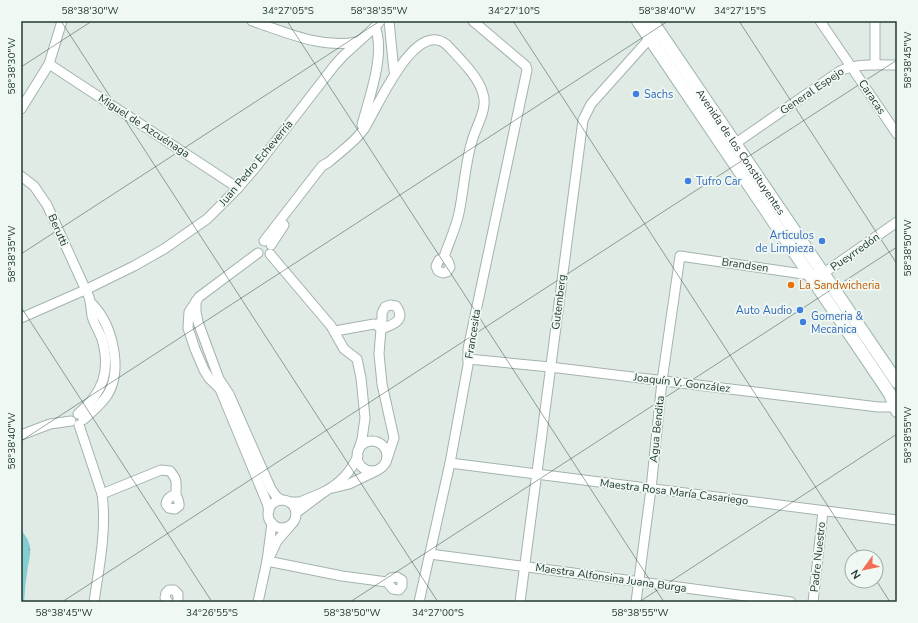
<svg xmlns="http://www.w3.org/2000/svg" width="918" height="623" font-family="'Nunito Sans',sans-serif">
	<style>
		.water { fill: url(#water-ripples) }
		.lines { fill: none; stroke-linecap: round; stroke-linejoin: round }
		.minor-casing { stroke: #a3b3ac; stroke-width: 11 }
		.secondary-casing { stroke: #9fb7ac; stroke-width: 14 }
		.minor { stroke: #fff; stroke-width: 9 }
		.secondary { stroke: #fff; stroke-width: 12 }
		.ticks { fill: none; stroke: #213b32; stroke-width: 1; stroke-opacity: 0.45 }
		.shop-dot { fill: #3f7fe0; stroke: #f0f8f3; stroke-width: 1.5 }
		.food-dot { fill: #e8710a; stroke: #f0f8f3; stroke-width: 1.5 }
		.labels { text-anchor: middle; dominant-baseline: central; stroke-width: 3.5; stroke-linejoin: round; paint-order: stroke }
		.street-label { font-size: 11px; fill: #213b32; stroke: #f0f8f3 }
		.shop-label { font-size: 11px; fill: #366cbe; stroke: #f0f8f3; text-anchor: start }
		.food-label { font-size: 11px; fill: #c56008; stroke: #f0f8f3; text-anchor: start }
		.neatline { fill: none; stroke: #213b32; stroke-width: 1.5 }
		.ticks-label { font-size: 10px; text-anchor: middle; fill: #213b32 }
	</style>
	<defs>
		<pattern id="water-ripples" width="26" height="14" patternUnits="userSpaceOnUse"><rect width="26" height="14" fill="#87ccd1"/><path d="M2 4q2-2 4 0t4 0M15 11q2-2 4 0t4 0" fill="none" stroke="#6ea7aa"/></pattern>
	</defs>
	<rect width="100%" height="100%" fill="#e0ebe5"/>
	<!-- water -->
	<path class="water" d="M21 530C36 548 29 554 27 574 25 583 25 593 24 602H21Z"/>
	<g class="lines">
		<!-- minor casing -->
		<g class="minor-casing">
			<g id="minor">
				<path d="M252 21C286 32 321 49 357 42"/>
				<polyline points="389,21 394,71"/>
				<polyline points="820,21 897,134"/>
				<polyline points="49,64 238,188"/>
				<polyline points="875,65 875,21"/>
				<polyline points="21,109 49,64 62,21"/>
				<path d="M362 125C369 98 386 53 375 27"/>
				<path d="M736 143 840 71C858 63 878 65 897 65"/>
				<path d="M21 176 34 186 47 205 89 297C91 304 91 309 92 316 94 324 99 331 102 339 111 371 103 393 78 414"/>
				<path d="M264 241 322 166 329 162C340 152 355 142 364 129 377 109 415 17 447 45 459 58 479 77 483 94 488 109 476 126 472 141 465 164 464 189 459 213 456 228 449 242 444 257L439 260 436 266 438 271 443 273 447 272 450 267 448 261 444 257"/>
				<polyline points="271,245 284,225"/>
				<polyline points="258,253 199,297 189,312 188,328 195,349 204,370 209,378 220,389 267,503 269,511"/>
				<polyline points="270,254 331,326 344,349 357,359 361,378 365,418 362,439 358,452"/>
				<polyline points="196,301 196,312 198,322 219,379 229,394 271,489 276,496 281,500"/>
				<polyline points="21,318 85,290 134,266 164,249 207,219 238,188 256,167 334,66 343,56 375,27 380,21"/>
				<path d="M377 325 382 321V313L385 307 390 305 396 306C407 321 392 325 381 329"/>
				<polyline points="335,331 374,324 377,325 381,329 379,354 382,384 394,438 386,462"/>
				<polyline points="468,359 550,367 878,407 895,407"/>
				<path d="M83 420C92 412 102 404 108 394 123 368 112 324 92 304"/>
				<path d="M79 425 102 494C107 529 99 567 94 602"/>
				<polyline points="21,435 50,424 71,421"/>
				<circle cx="372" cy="456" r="15"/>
				<polyline points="450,463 897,520"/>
				<polyline points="333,488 349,484 376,471"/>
				<path d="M324 492C340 483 350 473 358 456"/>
				<path d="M102 494 161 470 170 471C178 481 176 481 176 493 176 497 180 501 179 506L175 509 169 508 166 504C167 498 171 496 176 494"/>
				<circle cx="282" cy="514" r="14"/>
				<polyline points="290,502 300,502 324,492 296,513"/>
				<polyline points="271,554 277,541 290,526"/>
				<polyline points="430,554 791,602"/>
				<polyline points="267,561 342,576 387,582 393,589 399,590 402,586 402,580 397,577 391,578 387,582"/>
				<polyline points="168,602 165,598 166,593 169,590 174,590 178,594 178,602"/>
				<polyline points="258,602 267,561 272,523"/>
				<polyline points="419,602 450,463 468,365 468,349 527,70 526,66 473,21"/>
				<polyline points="520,602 583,120 591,104 650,38 655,35"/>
				<polyline points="636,602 651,489 662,381 680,256 810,275 821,275 897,222"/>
				<polyline points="813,602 823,511"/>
			</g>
		</g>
		<!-- secondary casing -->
		<g class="secondary-casing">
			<g id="secondary">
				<polyline points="638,21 878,376 890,394 897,411"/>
				<path id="s1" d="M652 21 897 382"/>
			</g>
		</g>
		<!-- minor -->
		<use href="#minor" class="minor"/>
		<!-- secondary -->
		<use href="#secondary" class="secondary"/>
	</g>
	<!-- ticks -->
	<path class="ticks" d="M61 21 438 602M287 21 664 602M513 21 861 557M739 21 897 264M21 67 92 21M21 254 380 21M21 307 212 602M21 441 668 21M876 580 890 602M62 602 897 60M350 602 897 247M639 602 897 434"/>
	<!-- markers -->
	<g class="shop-dot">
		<circle cx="636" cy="94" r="4"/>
		<circle cx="688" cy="181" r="4"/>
		<circle cx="822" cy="241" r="4"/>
		<circle cx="800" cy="310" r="4"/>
		<circle cx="803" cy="322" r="4"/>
	</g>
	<circle class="food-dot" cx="791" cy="285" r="4"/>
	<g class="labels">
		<!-- street labels -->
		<g class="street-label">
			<text transform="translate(812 91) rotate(-34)">General Espejo</text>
			<text transform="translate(872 97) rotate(56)">Caracas</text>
			<text transform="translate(144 126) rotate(33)">Miguel de Azcuénaga</text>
			<text stroke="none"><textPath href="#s1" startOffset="158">Avenida de los Constituyentes</textPath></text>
			<text transform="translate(256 163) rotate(-50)">Juan Pedro Echeverría</text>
			<text transform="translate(58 230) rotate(66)">Berutti</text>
			<text transform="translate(855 252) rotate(-35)">Pueyrredón</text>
			<text transform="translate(745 265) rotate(8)">Brandsen</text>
			<text transform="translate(559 302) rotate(-83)">Gutemberg</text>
			<text transform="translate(473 334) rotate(-81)">Francesita</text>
			<text transform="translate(682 383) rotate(7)">Joaquín V. González</text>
			<text transform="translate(657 429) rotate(-84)">Agua Bendita</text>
			<text transform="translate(674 492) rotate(7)">Maestra Rosa María Casariego</text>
			<text transform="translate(818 557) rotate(-84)">Padre Nuestro</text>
			<text transform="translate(611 578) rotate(8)">Maestra Alfonsina Juana Burga</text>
		</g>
		<!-- shop labels -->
		<g class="shop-label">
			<text x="644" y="94">Sachs</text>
			<text x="696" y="181">Tufro Car</text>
			<text x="814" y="235" text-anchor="end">Articulos<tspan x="814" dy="13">de Limpieza</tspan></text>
			<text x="792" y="310" text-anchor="end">Auto Audio</text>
			<text x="811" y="316">Gomeria &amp;<tspan x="811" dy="13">Mecanica</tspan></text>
		</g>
		<!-- food labels -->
		<g class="food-label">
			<text x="799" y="285">La Sandwicheria</text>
		</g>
	</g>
	<!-- border -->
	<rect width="918" height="623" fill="none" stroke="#f0f8f3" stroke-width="44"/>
	<!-- north arrow -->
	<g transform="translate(864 569) rotate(237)"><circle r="19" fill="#f0f8f3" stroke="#9daca6"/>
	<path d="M0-3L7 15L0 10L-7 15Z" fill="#f26f57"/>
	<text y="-6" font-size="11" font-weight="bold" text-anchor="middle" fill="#213b32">N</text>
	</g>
	<rect x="22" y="22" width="874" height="579" class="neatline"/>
	<g class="ticks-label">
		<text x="90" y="14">58°38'30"W</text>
		<text x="288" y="14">34°27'05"S</text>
		<text x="379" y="14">58°38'35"W</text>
		<text x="514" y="14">34°27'10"S</text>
		<text x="667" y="14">58°38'40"W</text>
		<text x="740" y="14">34°27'15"S</text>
		<text transform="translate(907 60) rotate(-90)" y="4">58°38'45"W</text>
		<text transform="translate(11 66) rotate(-90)" y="4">58°38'30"W</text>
		<text transform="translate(907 248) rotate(-90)" y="4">58°38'50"W</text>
		<text transform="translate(11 254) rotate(-90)" y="4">58°38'35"W</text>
		<text transform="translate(907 435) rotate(-90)" y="4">58°38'55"W</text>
		<text transform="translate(11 441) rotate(-90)" y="4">58°38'40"W</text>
		<text x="64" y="616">58°38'45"W</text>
		<text x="212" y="616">34°26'55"S</text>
		<text x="352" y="616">58°38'50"W</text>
		<text x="438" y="616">34°27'00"S</text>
		<text x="640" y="616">58°38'55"W</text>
	</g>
</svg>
